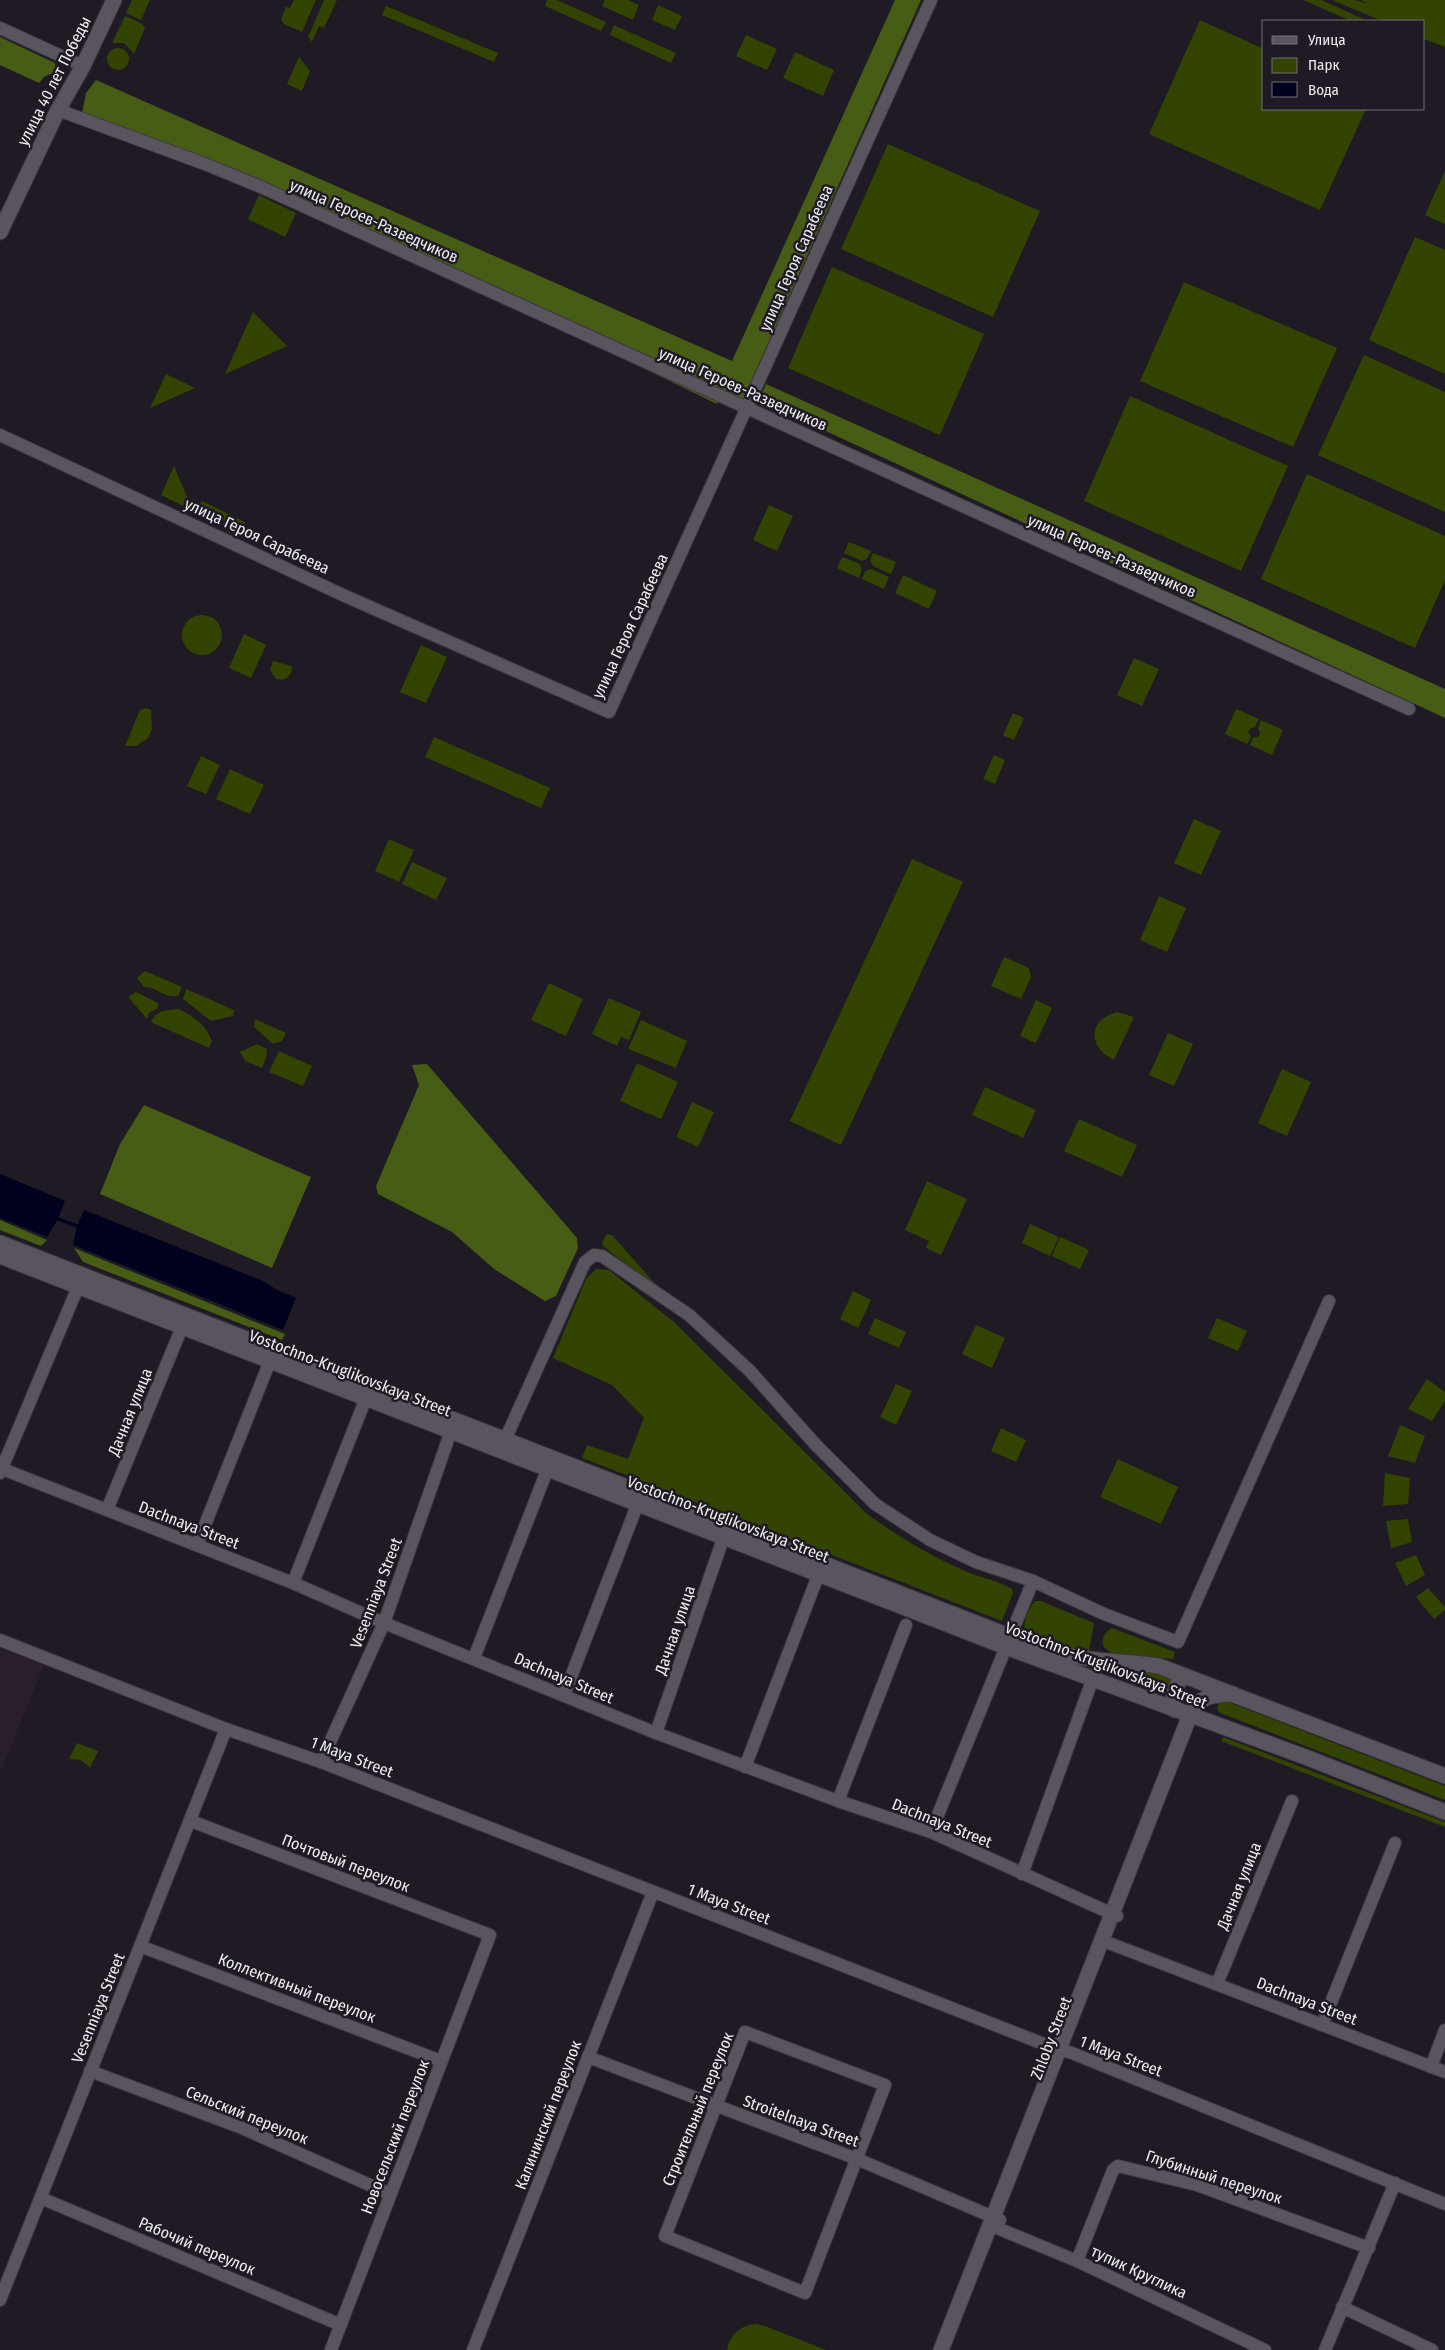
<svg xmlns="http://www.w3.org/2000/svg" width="1445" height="2350" font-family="'Fira Sans Condensed',sans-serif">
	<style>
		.industrial { fill: #2b1e2b }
		.green { fill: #334401 }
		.forest { fill: #475c15 }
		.water { fill: #00001f }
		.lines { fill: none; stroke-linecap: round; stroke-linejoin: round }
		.stream { stroke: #00001f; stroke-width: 3 }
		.street-casing { stroke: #3c383f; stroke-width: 14 }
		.secondary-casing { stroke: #3c383f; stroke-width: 17 }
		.street { stroke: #5a545f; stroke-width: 12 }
		.secondary { stroke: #5a545f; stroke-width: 15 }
		.labels { text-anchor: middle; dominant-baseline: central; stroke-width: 5; stroke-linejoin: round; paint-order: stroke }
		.street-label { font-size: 16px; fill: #f0edf3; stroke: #1f1a23 }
	</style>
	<rect width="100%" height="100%" fill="#1f1a23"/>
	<!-- industrial -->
	<polygon class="industrial" points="0,1649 44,1665 0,1773"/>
	<!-- green -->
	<g class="green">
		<polygon points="132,0 150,0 141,20 126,13"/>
		<polygon points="294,0 316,0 302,32 284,24 281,20 286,7 290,8"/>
		<polygon points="324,0 337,0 324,28 319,26 312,42 308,37"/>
		<polygon points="547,0 557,0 606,22 601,31 545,6"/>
		<polygon points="605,0 628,0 639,5 633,20 602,6"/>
		<polygon points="1303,0 1321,0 1368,21 1351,21"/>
		<polygon points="1332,0 1355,0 1368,4 1361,0 1445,0 1445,47 1424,39 1424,21 1382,21"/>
		<polygon points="658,5 682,16 675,30 652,20"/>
		<polygon points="386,6 498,53 494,62 382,15"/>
		<polygon points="125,16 141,23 145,28 134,54 124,43 112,43"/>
		<polygon points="1200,20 1264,49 1264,109 1366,109 1320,210 1149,134"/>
		<polygon points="614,25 676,53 671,63 610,35"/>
		<polygon points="746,35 777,49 767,70 736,56"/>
		<circle cx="118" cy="59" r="11"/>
		<polygon points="795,52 834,70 823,96 783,78"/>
		<polygon points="299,57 310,71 302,91 287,84"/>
		<polygon points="888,144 1040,211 993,317 841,249"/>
		<polygon points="1445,171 1445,224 1425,215"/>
		<polygon points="259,195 296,213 285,237 248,219"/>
		<polygon points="1415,237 1445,250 1445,374 1369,340"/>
		<polygon points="832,267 984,334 940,435 788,368"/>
		<polygon points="1184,282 1337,348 1293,447 1140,381"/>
		<polygon points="253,312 287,346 225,374"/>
		<polygon points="1364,355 1445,392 1445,512 1318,455"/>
		<polygon points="166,374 195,388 150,408"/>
		<polygon points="1130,396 1288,466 1241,571 1084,501"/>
		<polygon points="174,466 187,497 183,506 161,495"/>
		<polygon points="1307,474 1445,536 1445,580 1415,648 1261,579"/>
		<polygon points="202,501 245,522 245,528 241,530 239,528 239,526 235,524 233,526 223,521 223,518 219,516 218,518 207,513 208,511 199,509 197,507"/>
		<polygon points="769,505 793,516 777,551 753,540"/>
		<polygon points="849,542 871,551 867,559 862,561 844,553"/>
		<polygon points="873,553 896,562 891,574 873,566 870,560"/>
		<polygon points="842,557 860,564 862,570 859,578 837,568"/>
		<polygon points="871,569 889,577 884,589 862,579 865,571"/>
		<polygon points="903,575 937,591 929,609 895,593"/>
		<circle cx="202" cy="635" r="20"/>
		<polygon points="244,634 266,645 251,678 229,668"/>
		<polygon points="421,645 447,657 426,703 400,692"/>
		<polygon points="1134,658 1159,669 1142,706 1117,695"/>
		<path d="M273 661 292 666C292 676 286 681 276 679L270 670Z"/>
		<polygon points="146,708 151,710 152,729 148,738 136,746 125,746 140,710"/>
		<polygon points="1236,709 1259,719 1255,727 1250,729 1248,732 1251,737 1247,744 1225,734"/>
		<polygon points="1013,713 1024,718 1014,740 1003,735"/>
		<polygon points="1261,720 1283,730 1272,755 1250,745 1253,738 1259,736 1260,733 1258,728"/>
		<polygon points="434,737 550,788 541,808 425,757"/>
		<polygon points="994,755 1005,760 995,784 983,779"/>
		<polygon points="201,756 220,765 206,794 187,786"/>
		<polygon points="230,769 264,785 250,814 216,799"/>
		<polygon points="1194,819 1221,831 1201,875 1174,863"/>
		<polygon points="389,839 414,850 399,882 375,871"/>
		<polygon points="912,859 963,882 841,1145 790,1121"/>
		<polygon points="412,862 447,878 436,900 402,884"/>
		<polygon points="1159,896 1186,908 1167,952 1140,940"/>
		<polygon points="1004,957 1029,968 1031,977 1021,999 991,986"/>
		<path d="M145 971 182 987 178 996C162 998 157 986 144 987L137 978Z"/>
		<polygon points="549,983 583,999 566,1036 531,1020"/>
		<polygon points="186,989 234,1010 233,1016 211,1021 183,999"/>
		<polygon points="136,992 158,1003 158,1008 149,1013 147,1019 128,997"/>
		<polygon points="609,998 641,1012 629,1040 621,1037 617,1046 592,1034"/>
		<polygon points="1036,1000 1052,1008 1036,1043 1020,1036"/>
		<path d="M179 1009C193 1016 207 1026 212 1041L209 1048 151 1022C156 1010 167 1010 179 1009Z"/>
		<path d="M1117 1012 1134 1017 1114 1060C1088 1048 1087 1020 1117 1012Z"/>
		<polygon points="255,1019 286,1033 282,1041 273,1044 254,1027"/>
		<polygon points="641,1020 687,1041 676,1068 628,1049"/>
		<polygon points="1168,1033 1193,1044 1174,1086 1149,1075"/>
		<polygon points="257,1044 267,1049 266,1058 262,1068 245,1061 240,1052"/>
		<polygon points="279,1051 312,1066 303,1086 269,1072"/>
		<polygon points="637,1063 678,1082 661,1119 620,1101"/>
		<polygon points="1282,1069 1311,1082 1287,1136 1258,1123"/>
		<polygon points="985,1087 1036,1110 1023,1138 972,1115"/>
		<polygon points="692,1102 714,1112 698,1147 676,1137"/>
		<polygon points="1079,1119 1137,1145 1122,1177 1064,1151"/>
		<polygon points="927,1181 967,1199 941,1255 926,1248 929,1241 905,1230"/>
		<polygon points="1030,1224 1059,1237 1050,1256 1022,1243"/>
		<polygon points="607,1234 612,1235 666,1296 603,1246 602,1242"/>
		<polygon points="1060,1237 1089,1250 1080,1269 1052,1256"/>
		<path d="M596 1269 609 1270 675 1323 867 1514C898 1536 930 1556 965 1571 980 1578 998 1580 1012 1589L1013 1593 1002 1621 582 1458 587 1445 628 1459 644 1418 612 1385 553 1358 586 1279Z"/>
		<polygon points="853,1291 871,1300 858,1328 840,1319"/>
		<polygon points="875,1318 906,1332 899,1348 868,1334"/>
		<polygon points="1217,1318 1247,1331 1238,1351 1208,1338"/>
		<polygon points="976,1325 1005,1338 992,1368 962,1354"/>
		<polygon points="1427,1379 1445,1392 1445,1401 1432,1421 1408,1409"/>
		<polygon points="896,1384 912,1391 896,1425 880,1417"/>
		<polygon points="1400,1425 1425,1436 1415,1463 1388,1456"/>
		<polygon points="1001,1428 1026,1440 1016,1462 991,1451"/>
		<polygon points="1118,1459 1178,1487 1161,1524 1100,1497"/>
		<polygon points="1385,1473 1410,1478 1408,1504 1383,1506"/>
		<polygon points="1408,1519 1412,1542 1391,1548 1386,1521"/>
		<polygon points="1416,1555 1425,1575 1406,1586 1395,1563"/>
		<polygon points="1428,1588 1445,1607 1445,1610 1434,1619 1416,1597"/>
		<path d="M1035 1601H1041L1094 1623 1089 1652C1068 1651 1040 1646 1024 1631 1024 1620 1028 1609 1035 1601Z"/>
		<path d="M1112 1628 1175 1652 1173 1659 1111 1653 1103 1646C1102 1637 1104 1633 1112 1628Z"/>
		<polygon points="1124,1670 1142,1670 1172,1676 1172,1688 1166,1690 1123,1674"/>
		<polygon points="1223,1700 1445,1786 1445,1800 1218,1712 1217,1708 1219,1702"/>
		<polygon points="1223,1737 1445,1822 1445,1827 1221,1741"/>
		<polygon points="77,1743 98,1751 90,1768 81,1760 69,1759"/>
		<path d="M756 2324 765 2326 826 2350H727C730 2335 740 2325 756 2324Z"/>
	</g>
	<!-- forest -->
	<g class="forest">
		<polygon points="895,0 921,0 742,402 721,392 717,404 240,173 82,113 86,93 96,80 732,361"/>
		<polygon points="0,37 55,63 56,71 44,77 39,83 0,65"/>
		<polygon points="766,384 1445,689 1445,718 759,400"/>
		<polygon points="427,1064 577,1238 578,1248 556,1296 545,1301 494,1269 452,1232 378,1194 376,1186 419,1085 412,1065"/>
		<polygon points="144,1105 311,1177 272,1268 100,1194 120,1144"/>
		<polygon points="0,1220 47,1240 41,1246 0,1230"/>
		<polygon points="74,1248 285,1334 282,1340 83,1262"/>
	</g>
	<!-- water -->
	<g class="water">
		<polygon points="0,1174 65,1201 58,1219 47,1237 0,1218"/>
		<polygon points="84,1210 263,1281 277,1290 296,1298 283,1330 73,1245 77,1226"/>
	</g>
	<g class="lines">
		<!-- stream -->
		<polyline class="stream" points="58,1219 77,1226"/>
		<!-- street casing -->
		<g class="street-casing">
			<g id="street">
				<polyline points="0,28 83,66"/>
				<polyline points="58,110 205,164 261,187 1409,709"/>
				<polyline points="0,435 345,596 609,712 931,0"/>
				<polyline points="505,1440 585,1262 594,1255 602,1256 689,1315 750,1371 815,1444 875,1504 930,1540 976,1562 1033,1581 1104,1614 1178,1642 1329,1301"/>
				<polyline points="0,1468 293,1583 384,1623 656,1733 838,1801 931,1832 1117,1916"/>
				<polyline points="0,1473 78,1287"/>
				<polyline points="107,1510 182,1327"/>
				<polyline points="197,1545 270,1361"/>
				<polyline points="293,1583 366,1398"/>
				<polyline points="1010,1637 1033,1581"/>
				<polyline points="0,1640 226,1729 321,1762 1054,2048 1072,2053 1445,2204"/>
				<polyline points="474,1658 548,1468"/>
				<polyline points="564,1695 638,1503"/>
				<polyline points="656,1733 724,1536"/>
				<polyline points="321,1762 384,1623 451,1431"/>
				<polyline points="745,1767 819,1573"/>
				<polyline points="838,1801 906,1625"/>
				<polyline points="191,1821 490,1935 331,2350"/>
				<polyline points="931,1832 1006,1647"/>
				<polyline points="1022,1874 1093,1678"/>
				<polyline points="1101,1940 1445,2072"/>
				<polyline points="140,1946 441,2061"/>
				<polyline points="1217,1984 1292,1801"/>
				<polyline points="1322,2025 1395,1843"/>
				<polygon points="745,2032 885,2085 805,2293 665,2236"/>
				<polyline points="588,2057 857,2159 1000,2220"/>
				<polyline points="1431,2067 1445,2030"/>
				<polyline points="90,2071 242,2128 390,2194"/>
				<polyline points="41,2198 341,2325"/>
				<polyline points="997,2228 1077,2261 1265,2350"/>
				<polyline points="1077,2261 1113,2170 1118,2166 1197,2185 1369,2248"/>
				<polyline points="0,2300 226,1729"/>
				<polyline points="1342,2307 1432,2350"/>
				<polyline points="473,2350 653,1892"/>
				<polyline points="1325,2350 1395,2183"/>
			</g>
		</g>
		<!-- secondary casing -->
		<g class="secondary-casing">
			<g id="secondary">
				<polyline points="0,232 58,110 83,66 114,0"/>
				<path d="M0 1243 1045 1650C1082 1661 1121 1661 1159 1666L1445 1776"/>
				<polyline points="0,1256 1006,1647 1308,1758 1445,1812"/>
				<path d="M1175 1710C1171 1698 1175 1684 1184 1676"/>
				<path d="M941 2350 1190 1715C1200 1695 1212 1695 1233 1694"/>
			</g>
		</g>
		<!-- street -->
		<use href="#street" class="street"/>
		<!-- secondary -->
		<use href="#secondary" class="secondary"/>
	</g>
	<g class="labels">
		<!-- street labels -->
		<g class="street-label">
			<text transform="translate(54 81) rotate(-63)">улица 40 лет Победы</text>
			<text transform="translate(374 221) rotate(24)">улица Героев-Разведчиков</text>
			<text transform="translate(796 258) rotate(-66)">улица Героя Сарабеева</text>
			<text transform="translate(743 389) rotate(24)">улица Героев-Разведчиков</text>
			<text transform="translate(257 536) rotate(25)">улица Героя Сарабеева</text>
			<text transform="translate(1112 556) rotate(24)">улица Героев-Разведчиков</text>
			<text transform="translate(630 626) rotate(-65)">улица Героя Сарабеева</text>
			<text transform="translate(350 1373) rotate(21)">Vostochno-Kruglikovskaya Street</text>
			<text transform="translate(130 1412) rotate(-68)">Дачная улица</text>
			<text transform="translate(728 1519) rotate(21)">Vostochno-Kruglikovskaya Street</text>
			<text transform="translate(189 1525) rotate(21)">Dachnaya Street</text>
			<text transform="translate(376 1593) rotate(-69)">Vesenniaya Street</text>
			<text transform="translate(675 1630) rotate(-71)">Дачная улица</text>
			<text transform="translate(1106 1665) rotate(21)">Vostochno-Kruglikovskaya Street</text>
			<text transform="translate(564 1678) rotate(23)">Dachnaya Street</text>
			<text transform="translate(352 1757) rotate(21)">1 Maya Street</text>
			<text transform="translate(942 1823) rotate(22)">Dachnaya Street</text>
			<text transform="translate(346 1863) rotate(21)">Почтовый переулок</text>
			<text transform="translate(1239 1886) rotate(-68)">Дачная улица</text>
			<text transform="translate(729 1904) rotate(21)">1 Maya Street</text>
			<text transform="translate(297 1988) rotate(21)">Коллективный переулок</text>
			<text transform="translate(1307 2001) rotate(21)">Dachnaya Street</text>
			<text transform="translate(98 2008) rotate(-68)">Vesenniaya Street</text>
			<text transform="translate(1051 2038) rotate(-69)">Zhloby Street</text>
			<text transform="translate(1121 2056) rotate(21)">1 Maya Street</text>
			<text transform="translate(698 2109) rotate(-68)">Строительный переулок</text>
			<text transform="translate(247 2115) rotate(22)">Сельский переулок</text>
			<text transform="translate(548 2115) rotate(-69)">Калининский переулок</text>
			<text transform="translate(801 2121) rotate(20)">Stroitelnaya Street</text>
			<text transform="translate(395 2137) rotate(-69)">Новосельский переулок</text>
			<text transform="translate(1214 2177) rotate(18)">Глубинный переулок</text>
			<text transform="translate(197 2246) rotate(23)">Рабочий переулок</text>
			<text transform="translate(1139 2272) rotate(25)">тупик Круглика</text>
		</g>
	</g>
	<!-- legend -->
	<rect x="1262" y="20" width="162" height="90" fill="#1f1a23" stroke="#736e76"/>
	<rect x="1272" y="36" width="25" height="8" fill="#5a545f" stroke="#736e76"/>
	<text x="1308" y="45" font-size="15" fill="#f0edf3">Улица</text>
	<rect x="1272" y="58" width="25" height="15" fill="#334401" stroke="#736e76"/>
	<text x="1308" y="70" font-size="15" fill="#f0edf3">Парк</text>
	<rect x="1272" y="82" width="25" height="15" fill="#00001f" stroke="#736e76"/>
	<text x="1308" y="95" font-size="15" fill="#f0edf3">Вода</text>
</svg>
